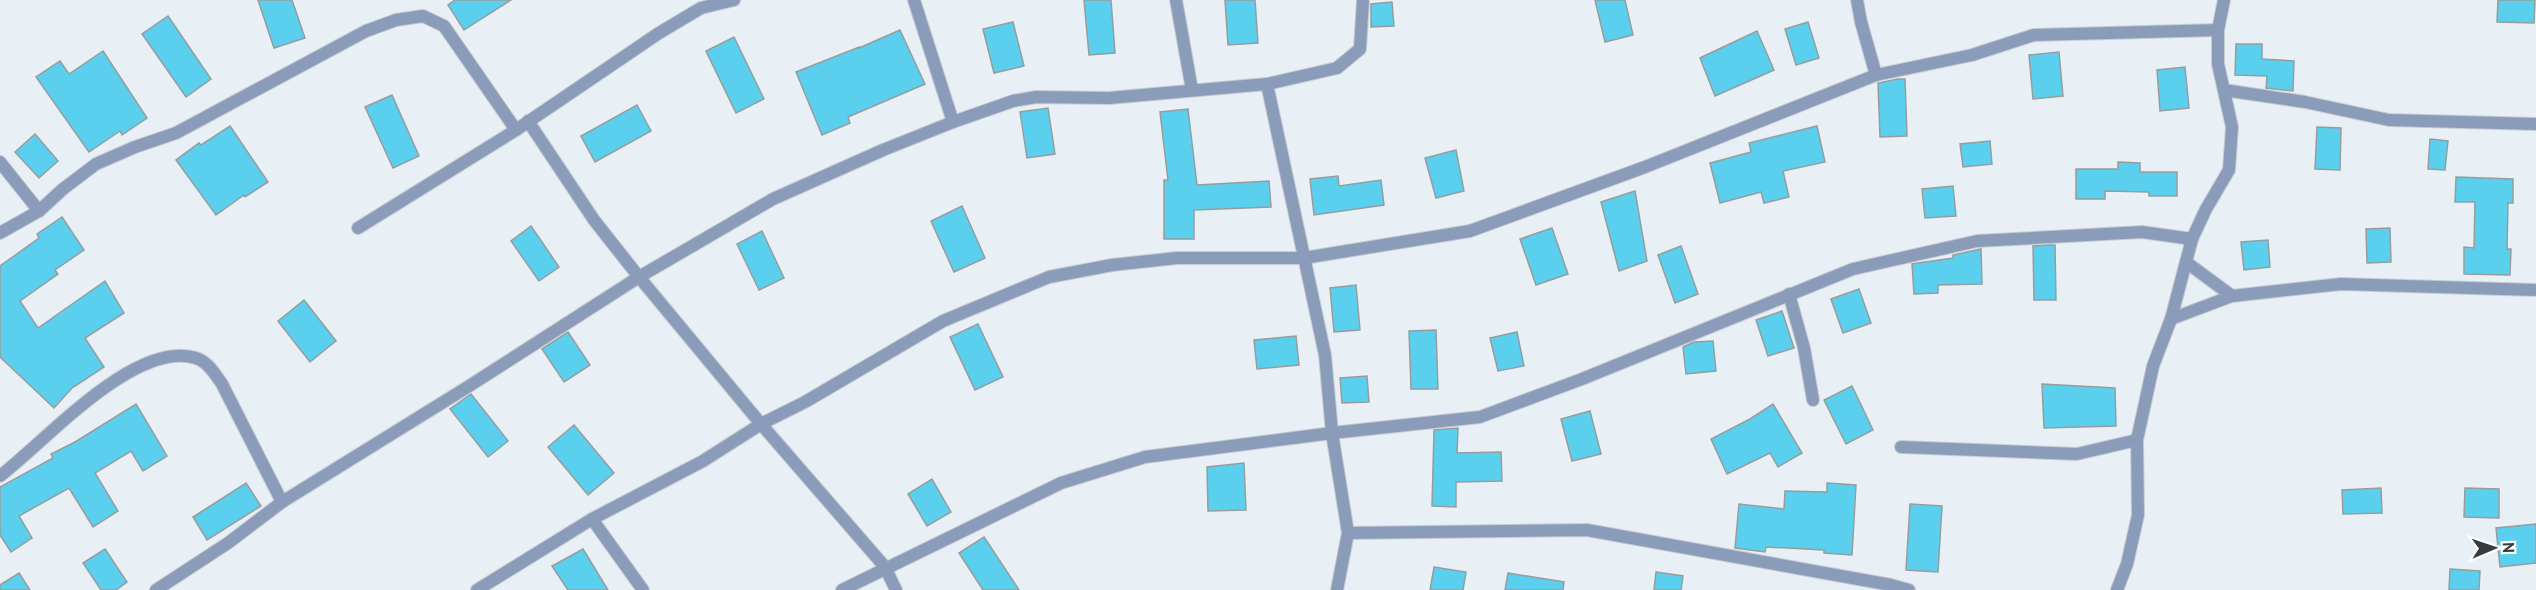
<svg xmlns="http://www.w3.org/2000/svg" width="2536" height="590" font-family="'PT Sans',sans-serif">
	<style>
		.building { fill: #5bd0ee; stroke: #959d9f; stroke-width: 1.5 }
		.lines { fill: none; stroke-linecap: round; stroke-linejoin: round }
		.minor-casing { stroke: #c6ccd0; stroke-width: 14 }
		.minor { stroke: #8b9cbb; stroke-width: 12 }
	</style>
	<rect width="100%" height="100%" fill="#e9f0f5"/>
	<!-- building -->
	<g class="building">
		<polygon points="258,0 292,0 305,38 274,48"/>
		<polygon points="455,0 511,0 464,30 448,5"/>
		<polygon points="1084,0 1111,0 1115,53 1089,55"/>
		<polygon points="1225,0 1255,0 1258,43 1228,45"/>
		<polygon points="1595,0 1625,0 1633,35 1605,42"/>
		<polygon points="2498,0 2535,0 2534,23 2497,22"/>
		<polygon points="1392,2 1394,26 1371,27 1371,4"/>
		<polygon points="168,16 211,79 186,97 142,34"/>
		<polygon points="1013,22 1024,66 994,73 983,29"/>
		<polygon points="1808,22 1819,58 1796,65 1785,29"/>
		<polygon points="900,30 925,84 848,117 850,123 822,135 796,72 859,47 859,48"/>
		<polygon points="1757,31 1774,70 1715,96 1700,58"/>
		<polygon points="734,37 764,99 736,113 706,51"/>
		<polygon points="2236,44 2262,44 2262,59 2294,61 2293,91 2266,88 2267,76 2235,75"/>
		<polygon points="103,51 147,118 122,135 120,131 89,152 36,77 60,61 69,74"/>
		<polygon points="2059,52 2063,96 2033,99 2029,55"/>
		<polygon points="2185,67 2189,108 2160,111 2157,70"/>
		<polygon points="1898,79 1905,79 1907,136 1880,137 1878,83"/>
		<polygon points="392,95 419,156 393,168 365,107"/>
		<polygon points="637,105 651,131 595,162 581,136"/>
		<polygon points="1048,108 1055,154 1027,158 1020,112"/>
		<polygon points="1188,109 1197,185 1269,181 1271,207 1194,210 1194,239 1164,239 1164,180 1168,180 1160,112"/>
		<polygon points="230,126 268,182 245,197 244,195 216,215 176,160 199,143 201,145"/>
		<polygon points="1817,126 1825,162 1783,171 1789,197 1764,203 1761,192 1720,203 1710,163 1751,152 1749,143"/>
		<polygon points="2317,127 2341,128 2340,170 2315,169"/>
		<polygon points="35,134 58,161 39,178 15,152"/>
		<polygon points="2430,139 2448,141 2445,170 2428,169"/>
		<polygon points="1990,141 1992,164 1963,167 1960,144"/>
		<polygon points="1456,150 1464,191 1436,198 1425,158"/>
		<polygon points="2118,162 2140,163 2140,172 2177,172 2177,196 2149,196 2149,192 2105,191 2105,199 2076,199 2076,169 2118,169"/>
		<polygon points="1338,176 1339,186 1381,180 1384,205 1314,215 1310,179"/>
		<polygon points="2456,177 2513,179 2513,203 2508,203 2507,249 2511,249 2510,275 2464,274 2464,247 2474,248 2475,202 2455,202"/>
		<polygon points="1953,186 1956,216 1925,218 1922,189"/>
		<polygon points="1635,191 1647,261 1619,271 1601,202"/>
		<polygon points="962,206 985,258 954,272 931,221"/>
		<polygon points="62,217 84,250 55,270 58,274 20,301 38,328 105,281 124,313 85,338 104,367 72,388 54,408 0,357 0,266 39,238 37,234"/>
		<polygon points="531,226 559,267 539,281 511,241"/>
		<polygon points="1552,228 1568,274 1536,285 1520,239"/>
		<polygon points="2390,228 2391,262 2367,263 2366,229"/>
		<polygon points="762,231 784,278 759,290 737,244"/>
		<polygon points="2268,240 2270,267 2244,270 2241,242"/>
		<polygon points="2050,245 2055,245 2056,300 2034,300 2033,246"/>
		<polygon points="1681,246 1698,294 1675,303 1658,255"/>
		<polygon points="1981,249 1982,284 1938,285 1938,293 1914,294 1912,264 1953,258 1953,255"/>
		<polygon points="1356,285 1360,330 1334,332 1330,288"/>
		<polygon points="1859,289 1871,323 1843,333 1831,299"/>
		<polygon points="304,300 336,341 310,362 278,321"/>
		<polygon points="1782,311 1794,348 1768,356 1756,320"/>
		<polygon points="978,324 1003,377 975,390 950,337"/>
		<polygon points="1436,330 1438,389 1411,389 1409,331"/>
		<polygon points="568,332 590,365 564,382 542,349"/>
		<polygon points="1517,332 1524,366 1498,371 1490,338"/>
		<polygon points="1296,336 1299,365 1257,369 1254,340"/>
		<polygon points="1713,341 1716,371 1686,374 1683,347 1694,342"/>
		<polygon points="1367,376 1369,402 1342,403 1340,378"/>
		<polygon points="2042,384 2115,388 2116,426 2044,428"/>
		<polygon points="1852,386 1873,430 1846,444 1824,400"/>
		<polygon points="471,394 508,441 488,457 450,409"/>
		<polygon points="136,404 167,456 143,471 131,451 95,473 118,511 93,527 69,488 19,516 32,538 11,552 0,535 0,487 53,458 51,454 75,442"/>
		<polygon points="1773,404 1802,453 1778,467 1770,453 1727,474 1711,439 1750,419"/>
		<polygon points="1590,411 1601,454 1572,461 1561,419"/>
		<polygon points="574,425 614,473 588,495 548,447"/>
		<polygon points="1458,428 1457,453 1501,452 1502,481 1456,482 1456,507 1432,506 1434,430"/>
		<polygon points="1244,463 1246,510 1208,511 1207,467"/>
		<polygon points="932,479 951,512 927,526 908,494"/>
		<polygon points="246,483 261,506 207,540 193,517"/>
		<polygon points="1827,483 1856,485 1852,555 1824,553 1824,550 1766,547 1765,552 1735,548 1739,504 1784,509 1785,491 1827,492"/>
		<polygon points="2381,488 2382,513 2343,514 2342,490"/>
		<polygon points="2465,488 2499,489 2499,518 2464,517"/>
		<polygon points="1910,504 1942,506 1938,572 1906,570"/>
		<polygon points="2536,524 2536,563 2500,567 2496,528"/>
		<polygon points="984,537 1019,590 983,590 959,553"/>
		<polygon points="105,549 127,582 116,590 101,590 83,563"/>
		<polygon points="583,549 608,590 568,590 552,566"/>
		<polygon points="1434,567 1466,572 1463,590 1430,590"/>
		<polygon points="2450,569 2480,571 2479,590 2449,590"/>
		<polygon points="1656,572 1683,576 1681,590 1654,590"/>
		<polygon points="19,573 30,590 0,590 0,585"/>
		<polygon points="1508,573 1564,582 1563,590 1505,590"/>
	</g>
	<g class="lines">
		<!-- minor casing -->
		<g class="minor-casing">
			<g id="minor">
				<polyline points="914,0 953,122"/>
				<polyline points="1176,0 1192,90"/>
				<polyline points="1857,0 1861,22 1876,75"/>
				<polyline points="1267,84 1325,355 1332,433 1348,533 1587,530 1891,585 1909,590"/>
				<polyline points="2224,90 2305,102 2389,120 2536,124"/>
				<polyline points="528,121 594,220 639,277 761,424 885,567 896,590"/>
				<polyline points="0,162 39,211"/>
				<polyline points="358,228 516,130 659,33 701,8 734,0"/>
				<polyline points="0,233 39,211 63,189 96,164 135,147 176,133 366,31 396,20 423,16 444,26 516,130"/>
				<polyline points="2186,262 2232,296"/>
				<polyline points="1789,294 1804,348 1813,400"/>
				<polyline points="2171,319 2232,296 2341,284 2536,290"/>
				<polyline points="1901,447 2077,454 2137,440"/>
				<path d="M0 476C45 442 135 339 196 358 208 362 215 374 222 384L282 502"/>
				<polyline points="592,519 643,590"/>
				<polyline points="156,590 228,543 282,502 466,388 639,277 773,199 883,150 953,122 1013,101 1036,97 1109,98 1267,84 1337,68 1360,49 1363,0"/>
				<polyline points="477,590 592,519 703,461 761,424 805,402 943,321 1049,277 1112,265 1177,258 1304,258 1470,231 1645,167 1876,75 1972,55 2034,35 2218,30"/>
				<polyline points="842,590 1061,483 1145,457 1332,433 1480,417 1582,379 1853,269 1977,241 2142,232 2192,239"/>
				<polyline points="1337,590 1348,533"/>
				<polyline points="2117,590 2127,564 2138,515 2137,440 2153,366 2171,319 2192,239 2206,209 2229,170 2232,127 2218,64 2218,30 2224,0"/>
			</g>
		</g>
		<!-- minor -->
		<use href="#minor" class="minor"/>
	</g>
	<!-- north arrow -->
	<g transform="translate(2494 548) rotate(88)" stroke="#fafcfe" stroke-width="4.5" paint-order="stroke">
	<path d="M0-4.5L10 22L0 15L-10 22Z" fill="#383b3c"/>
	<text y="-9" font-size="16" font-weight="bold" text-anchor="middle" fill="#383b3c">N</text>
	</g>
</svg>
